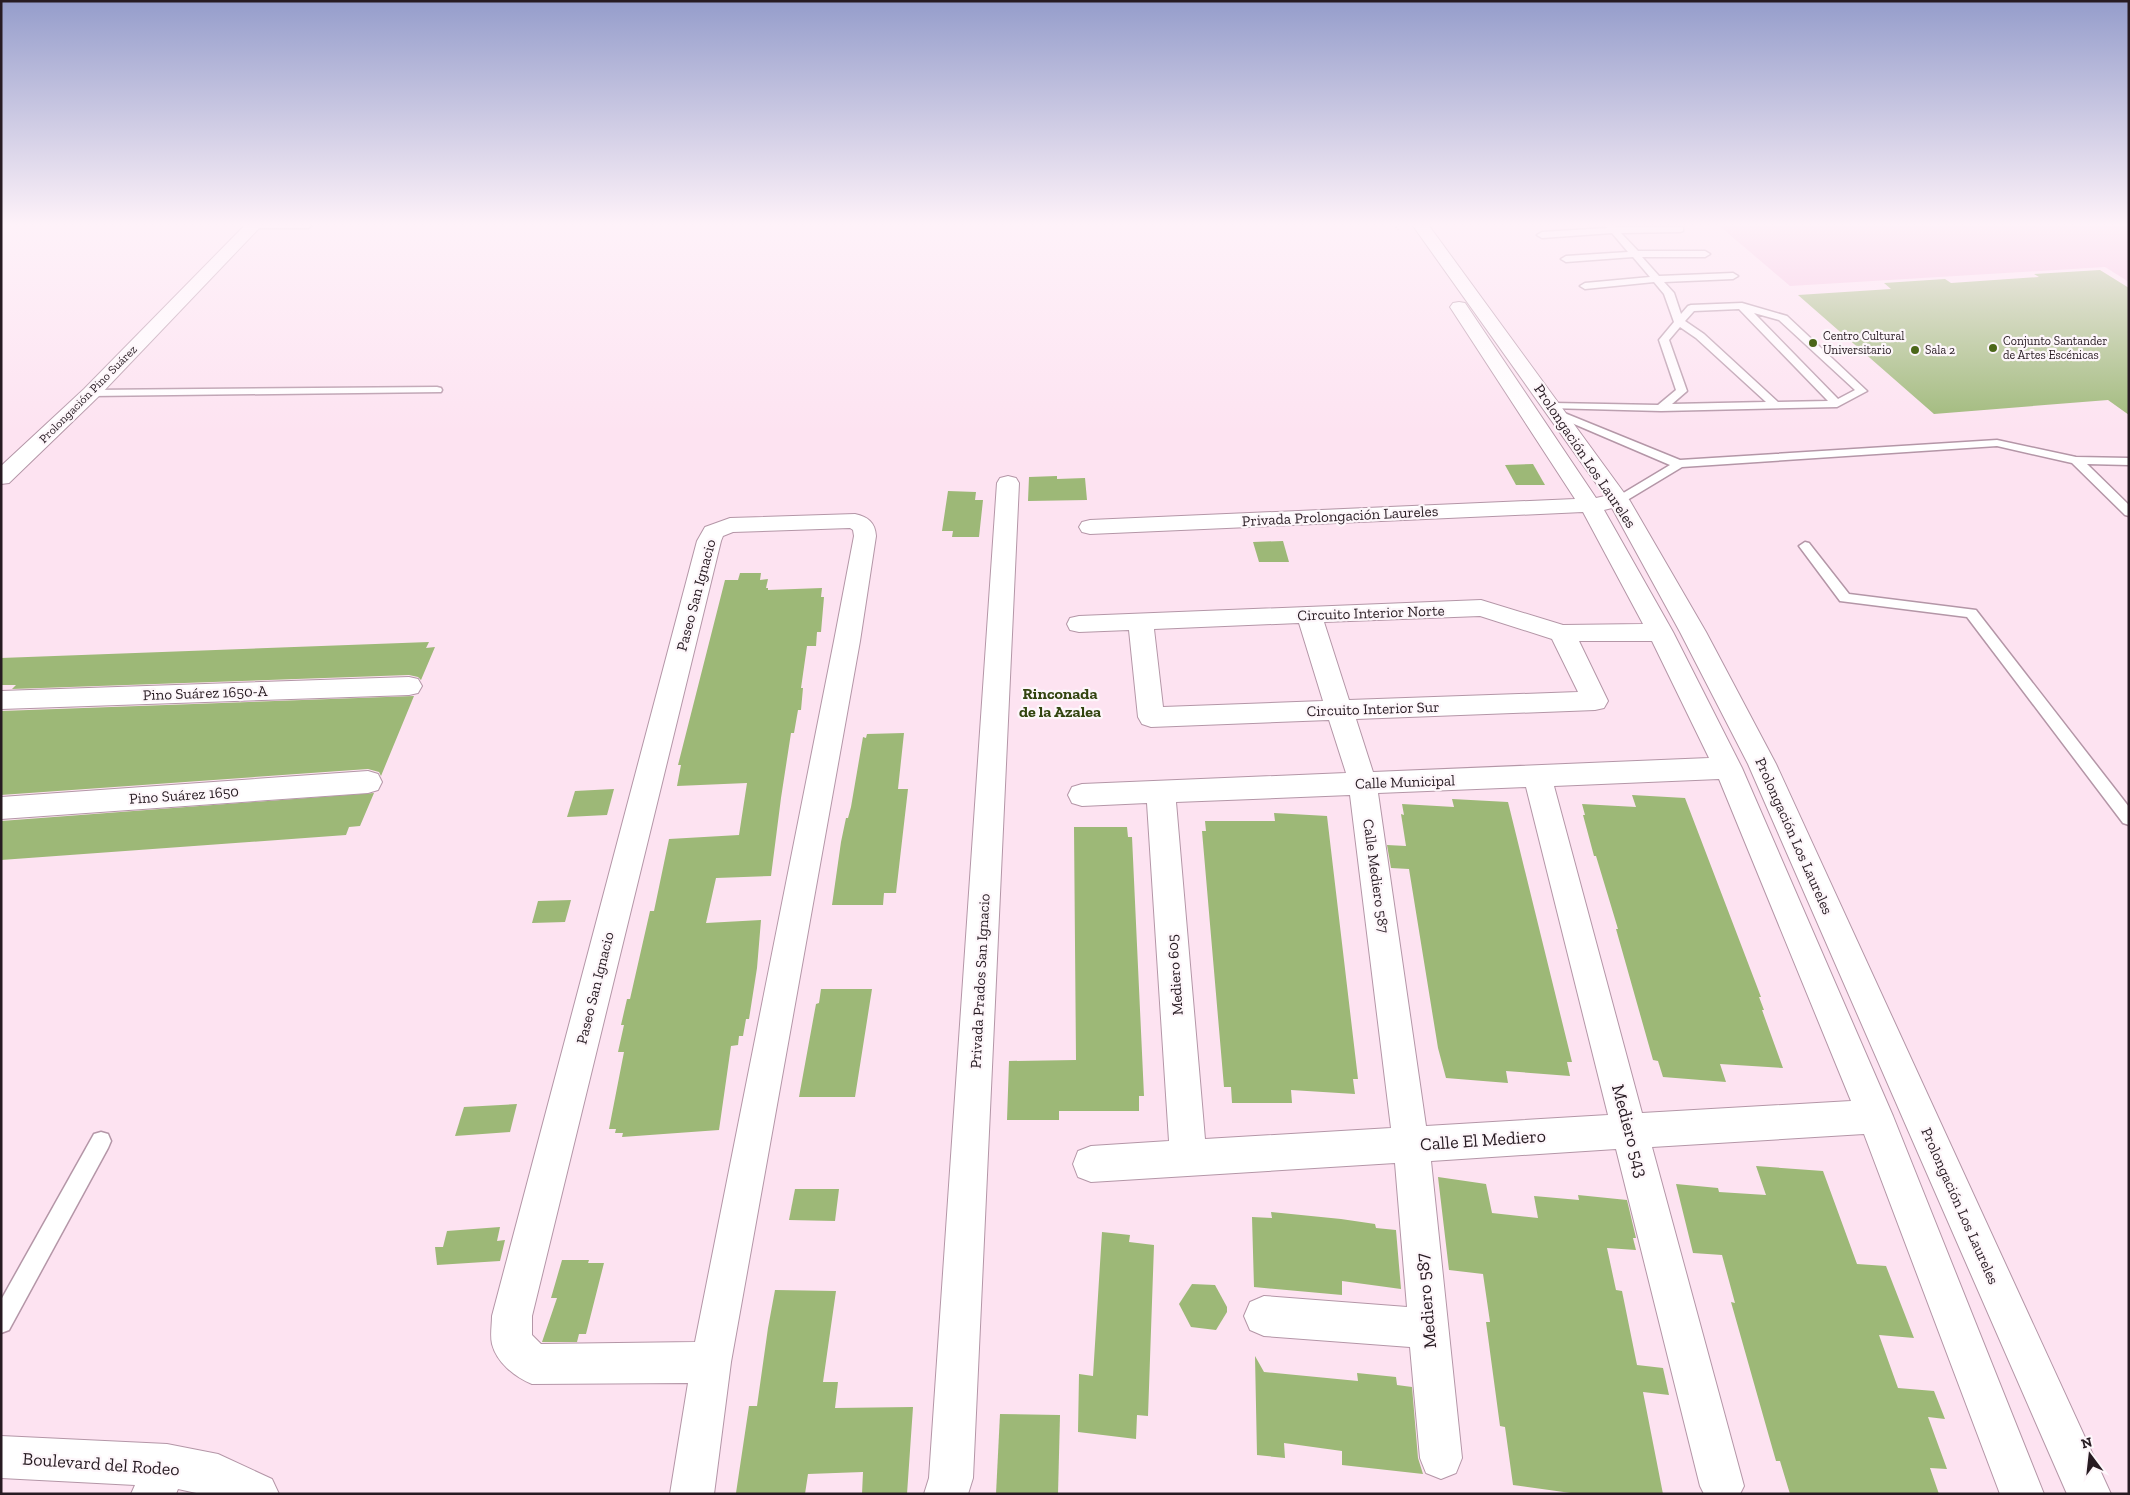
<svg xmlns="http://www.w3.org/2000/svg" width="2130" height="1495" font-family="'Zilla Slab',serif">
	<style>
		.green { fill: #f5c0df }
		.building { fill: #9db877 }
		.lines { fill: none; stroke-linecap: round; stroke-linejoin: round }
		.service-casing { stroke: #b496a7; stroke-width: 3 }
		.minor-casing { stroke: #b496a7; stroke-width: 2 }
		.tertiary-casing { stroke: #b496a7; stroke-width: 2 }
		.path { stroke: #baa5b1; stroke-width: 2; stroke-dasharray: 2 2; stroke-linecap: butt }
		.service { fill: #fff; fill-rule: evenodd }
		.minor { fill: #fff; fill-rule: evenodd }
		.tertiary { fill: #fff; fill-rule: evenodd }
		.poi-dot { fill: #4b6719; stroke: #fdf6fa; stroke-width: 2 }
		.labels { text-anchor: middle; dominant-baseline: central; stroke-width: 4.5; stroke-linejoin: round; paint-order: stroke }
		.far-poi-label { font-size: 12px; fill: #271b22; stroke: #fdf6fa; text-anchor: start }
		.far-street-label { font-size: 12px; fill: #271b22; stroke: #fdf6fa }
		.street-label { font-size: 15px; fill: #271b22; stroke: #fdf6fa }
		.neighbourhood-label { font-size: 16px; font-weight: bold; fill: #32440f; stroke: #fdf6fa }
		.near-street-label { font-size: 18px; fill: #271b22; stroke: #fdf6fa }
	</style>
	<rect width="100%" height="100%" fill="#fde3f1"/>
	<!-- green -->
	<polygon class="green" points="1716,223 2129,223 2129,282 2105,267 1790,286"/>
	<!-- building -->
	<g class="building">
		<polygon points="2100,270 2129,288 2129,415 2108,400 1934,414 1798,295 1891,289 1884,283 1945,279 1951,283 2039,277 2034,274"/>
		<polygon points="1533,464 1545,485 1516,485 1505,465"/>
		<polygon points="1057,476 1057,479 1085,478 1087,500 1028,501 1029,477"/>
		<polygon points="948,491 976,492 975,500 983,500 979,537 952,537 953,531 942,531"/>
		<polygon points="1283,541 1289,562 1259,562 1253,542"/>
		<polygon points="740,573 761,573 760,580 768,579 766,588 768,588 768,590 822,588 821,597 824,597 821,632 817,632 816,646 807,646 801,688 803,688 801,710 798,710 794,733 791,733 781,798 771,876 716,878 706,923 761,920 757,968 749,1019 746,1019 743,1036 739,1036 738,1045 731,1046 719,1130 622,1137 623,1133 615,1133 616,1129 609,1129 624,1052 618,1052 624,1025 621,1025 627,999 630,999 650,911 654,911 669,839 739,835 747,783 677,786 681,765 678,765 725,580 738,580"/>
		<polygon points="429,642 426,648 435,647 421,680 418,677 409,675 12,689 16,685 1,685 1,658"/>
		<polygon points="414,696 381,776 379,772 368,769 1,795 1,711"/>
		<polygon points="904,733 898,789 908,789 896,893 884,893 883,905 832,905 841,842 846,818 848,818 851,807 863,737 866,738 867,734"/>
		<polygon points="614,789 607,815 567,817 575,791"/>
		<polygon points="374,793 360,826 349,827 346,835 1,860 1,821"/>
		<polygon points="1632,795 1685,798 1761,997 1759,997 1764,1010 1762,1010 1783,1068 1720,1064 1726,1082 1663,1077 1658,1061 1653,1060 1616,929 1618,929 1596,856 1594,856 1583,815 1585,815 1582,804 1636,807"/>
		<polygon points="1452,799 1508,802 1572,1062 1567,1062 1570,1076 1506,1071 1508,1083 1446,1078 1438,1048 1409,869 1391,868 1387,845 1406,846 1401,814 1404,815 1402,804 1454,807"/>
		<polygon points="1274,813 1327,816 1358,1079 1353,1079 1355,1094 1291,1090 1292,1103 1232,1103 1231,1087 1224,1087 1202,831 1206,831 1205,821 1275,821"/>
		<polygon points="1074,827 1127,827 1128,837 1132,837 1144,1096 1139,1096 1139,1111 1059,1111 1059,1120 1007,1120 1009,1061 1076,1060"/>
		<polygon points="571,900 565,922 532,923 538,901"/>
		<polygon points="821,989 872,989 855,1097 799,1097 816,1004 819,1003"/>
		<polygon points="517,1104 510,1132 455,1136 464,1107"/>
		<polygon points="1756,1166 1823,1171 1857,1264 1886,1266 1914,1338 1879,1335 1898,1388 1934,1391 1945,1419 1928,1417 1947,1469 1930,1468 1939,1494 1790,1494 1780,1461 1776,1461 1768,1433 1731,1302 1735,1303 1722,1255 1693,1253 1676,1184 1718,1188 1719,1192 1766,1195"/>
		<polygon points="1438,1177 1486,1184 1492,1213 1538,1218 1534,1196 1579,1200 1578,1195 1627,1200 1636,1238 1633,1238 1636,1250 1607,1248 1616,1290 1622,1291 1637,1365 1663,1368 1669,1395 1643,1392 1663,1494 1578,1494 1513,1485 1505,1427 1500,1426 1486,1322 1490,1322 1483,1274 1449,1270"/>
		<polygon points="795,1189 839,1189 835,1221 789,1220"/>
		<polygon points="1271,1212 1341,1219 1375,1224 1376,1228 1396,1230 1401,1289 1342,1281 1342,1295 1254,1287 1252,1217 1272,1218"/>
		<polygon points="500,1227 497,1241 505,1240 500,1261 437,1265 435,1247 443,1247 447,1231"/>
		<polygon points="1102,1232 1130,1235 1129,1242 1154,1245 1148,1416 1137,1415 1136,1439 1078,1432 1079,1374 1093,1376"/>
		<polygon points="562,1260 589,1260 588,1263 604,1263 586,1334 579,1334 577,1342 542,1342 557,1298 551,1298"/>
		<polygon points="1192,1284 1215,1285 1227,1307 1227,1312 1216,1330 1191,1327 1179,1304"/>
		<polygon points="775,1290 836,1291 823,1382 838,1382 835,1408 913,1407 907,1494 862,1494 863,1472 808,1474 805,1494 736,1493 749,1406 757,1406 768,1328"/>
		<polygon points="1255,1356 1264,1372 1358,1381 1357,1373 1396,1377 1397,1385 1412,1387 1418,1458 1423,1474 1342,1465 1342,1451 1284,1443 1285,1458 1257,1455"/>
		<polygon points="1000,1414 1060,1415 1058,1494 996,1494"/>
	</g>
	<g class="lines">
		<!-- service casing -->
		<g class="service-casing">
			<g id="service">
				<polygon points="252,223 314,223 308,228 254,228 250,225"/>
				<path d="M1604 223H1613L1617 227H1683V231L1680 232 1621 233 1638 251H1705L1710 254 1705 257H1642L1659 276 1733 273 1738 276 1733 279 1664 282 1674 293 1681 314 1688 306 1691 305 1742 303 1787 316 1867 391 1837 407 1661 411 1549 408 1547 406 1553 403 1658 405 1676 390 1659 340 1674 322 1664 294 1654 282 1585 289 1580 286 1585 283 1650 277 1633 257 1566 262 1561 259 1566 256 1628 252 1612 233 1542 238 1537 235 1542 232 1607 228ZM1739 309 1828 401 1778 402 1704 334 1685 321 1694 311ZM1754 313 1779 320 1855 390 1838 399ZM1680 327 1696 338 1766 402 1672 404 1687 391 1669 340Z"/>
				<polygon points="437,387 441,388 442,390 441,392 91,396 86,393 91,390"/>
				<polygon points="1557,410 1680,460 1997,440 2076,457 2129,458 2129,465 2087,464 2129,505 2129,516 2125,515 2072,463 1997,446 1682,467 1619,505 1615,504 1613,501 1615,498 1670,465 1553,415 1551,413 1553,411"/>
				<polygon points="1805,542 1809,543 1849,594 1976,610 2129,807 2129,825 2123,823 1967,617 1840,601 1799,546"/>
				<polygon points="101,1132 108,1134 111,1141 108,1148 9,1330 1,1333 1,1300 94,1134"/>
			</g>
		</g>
		<!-- minor casing -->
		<g class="minor-casing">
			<g id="minor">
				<polygon points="247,223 264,223 98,397 9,483 1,484 1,466 84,389"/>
				<path d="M1411 223H1427L1630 501 1706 632 1776 764 2111 1494H2067L1748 764 1680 632 1612 508 1604 510 1673 632 1742 768 1893 1116 2044 1494H2000L1864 1134 1652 1147 1744 1486 1740 1494H1704L1700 1486 1616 1149 1431 1161 1462 1458 1456 1473 1441 1479 1426 1473 1420 1458 1410 1347 1264 1336 1250 1330 1244 1316 1250 1302 1264 1296 1407 1307 1395 1163 1091 1182 1078 1177 1073 1164 1078 1151 1091 1146 1169 1141 1147 803 1082 806 1072 803 1068 795 1072 787 1082 784 1346 773 1329 720 1151 727 1142 724 1138 717 1129 630 1079 632 1070 630 1067 624 1070 618 1079 616 1481 600 1563 625 1643 624 1583 512 1090 534 1082 532 1079 527 1082 522 1090 520 1575 499 1450 307 1453 303 1459 302 1465 303 1596 498 1605 496ZM1480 616 1552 639 1578 692 1349 700 1324 622ZM1299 623 1323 701 1163 707 1154 629ZM1579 641H1652L1709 758 1373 772 1356 719 1595 710 1604 708 1608 701ZM1719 779 1851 1101 1642 1113 1554 786ZM1526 787 1608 1115 1426 1126 1378 793ZM1350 795 1391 1128 1205 1139 1176 802Z"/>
				<polygon points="1008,476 1016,478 1019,483 973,1478 968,1494 924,1494 929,1478 997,483 1000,478"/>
				<path d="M855 514C868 517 875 522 876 536L860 641 731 1362 714 1494H670L688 1383 532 1384C515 1377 497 1363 492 1344 490 1335 492 1325 492 1316L697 541 705 527 730 518ZM850 528 853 530 854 536 834 641 695 1342 541 1344 532 1335V1316L721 541 723 536 733 532Z"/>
				<polygon points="409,677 418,679 422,686 418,693 409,695 1,709 1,691"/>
				<polygon points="368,771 378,774 382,782 378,790 368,793 1,819 1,797"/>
			</g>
		</g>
		<!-- tertiary casing -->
		<g class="tertiary-casing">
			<polygon id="tertiary" points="1,1436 167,1444 218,1454 272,1479 279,1494 201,1494 178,1489 176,1494 131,1494 135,1485 1,1478"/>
		</g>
		<!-- path -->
		<polyline class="path" points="1393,223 1398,230"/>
		<!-- service -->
		<use href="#service" class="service"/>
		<!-- minor -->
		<use href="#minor" class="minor"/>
		<!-- tertiary -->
		<use href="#tertiary" class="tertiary"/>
	</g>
	<!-- sky -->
	<linearGradient id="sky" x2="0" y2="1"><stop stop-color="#959dcb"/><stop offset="0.52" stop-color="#fef2f9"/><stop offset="1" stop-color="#fef2f9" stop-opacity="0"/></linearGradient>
	<rect width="2130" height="432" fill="url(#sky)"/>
	<!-- markers -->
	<g class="poi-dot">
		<circle cx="1813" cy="343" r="5"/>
		<circle cx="1993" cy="348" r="5"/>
		<circle cx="1915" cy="350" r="5"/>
	</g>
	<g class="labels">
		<!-- far-poi labels -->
		<g class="far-poi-label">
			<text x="1823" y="336">Centro Cultural<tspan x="1823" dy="14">Universitario</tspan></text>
			<text x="2003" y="341">Conjunto Santander<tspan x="2003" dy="14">de Artes Escénicas</tspan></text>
			<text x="1925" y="350">Sala 2</text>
		</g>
		<!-- far-street labels -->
		<g class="far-street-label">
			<text transform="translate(88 394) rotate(-45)">Prolongación Pino Suárez</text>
		</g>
		<!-- street labels -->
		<g class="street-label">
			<text transform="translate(1585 456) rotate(56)">Prolongación Los Laureles</text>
			<text transform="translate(1340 516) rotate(-3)">Privada Prolongación Laureles</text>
			<text transform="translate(696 595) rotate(-75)">Paseo San Ignacio</text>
			<text transform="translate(1371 613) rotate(-2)">Circuito Interior Norte</text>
			<text transform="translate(205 693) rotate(-2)">Pino Suárez 1650-A</text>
			<text transform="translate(1373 709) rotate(-2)">Circuito Interior Sur</text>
			<text transform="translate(1405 782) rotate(-2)">Calle Municipal</text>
			<text transform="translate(184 795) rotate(-4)">Pino Suárez 1650</text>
			<text transform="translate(1794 836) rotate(66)">Prolongación Los Laureles</text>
			<text transform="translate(1376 876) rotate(82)">Calle Mediero 587</text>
			<text transform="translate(1175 975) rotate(-94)">Mediero 605</text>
			<text transform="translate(980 981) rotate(-87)">Privada Prados San Ignacio</text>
			<text transform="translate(595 988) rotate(-76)">Paseo San Ignacio</text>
			<text transform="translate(1960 1206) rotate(66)">Prolongación Los Laureles</text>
		</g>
		<!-- neighbourhood labels -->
		<g class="neighbourhood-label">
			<text x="1060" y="693">Rinconada<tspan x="1060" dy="18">de la Azalea</tspan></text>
		</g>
		<!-- near-street labels -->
		<g class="near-street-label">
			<text transform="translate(1630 1131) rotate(75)">Mediero 543</text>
			<text transform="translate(1483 1140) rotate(-4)">Calle El Mediero</text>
			<text transform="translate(1426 1301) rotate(-95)">Mediero 587</text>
			<text transform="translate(101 1464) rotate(4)">Boulevard del Rodeo</text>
		</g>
	</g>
	<!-- border -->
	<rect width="2130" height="1495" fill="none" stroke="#271b22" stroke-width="5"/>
	<!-- north arrow -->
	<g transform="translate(2090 1455) rotate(345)" stroke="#fdf6fa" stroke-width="4" paint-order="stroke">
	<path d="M0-4L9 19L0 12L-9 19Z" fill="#271b22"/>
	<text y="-8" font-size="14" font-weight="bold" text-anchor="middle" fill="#271b22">N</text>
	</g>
</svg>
